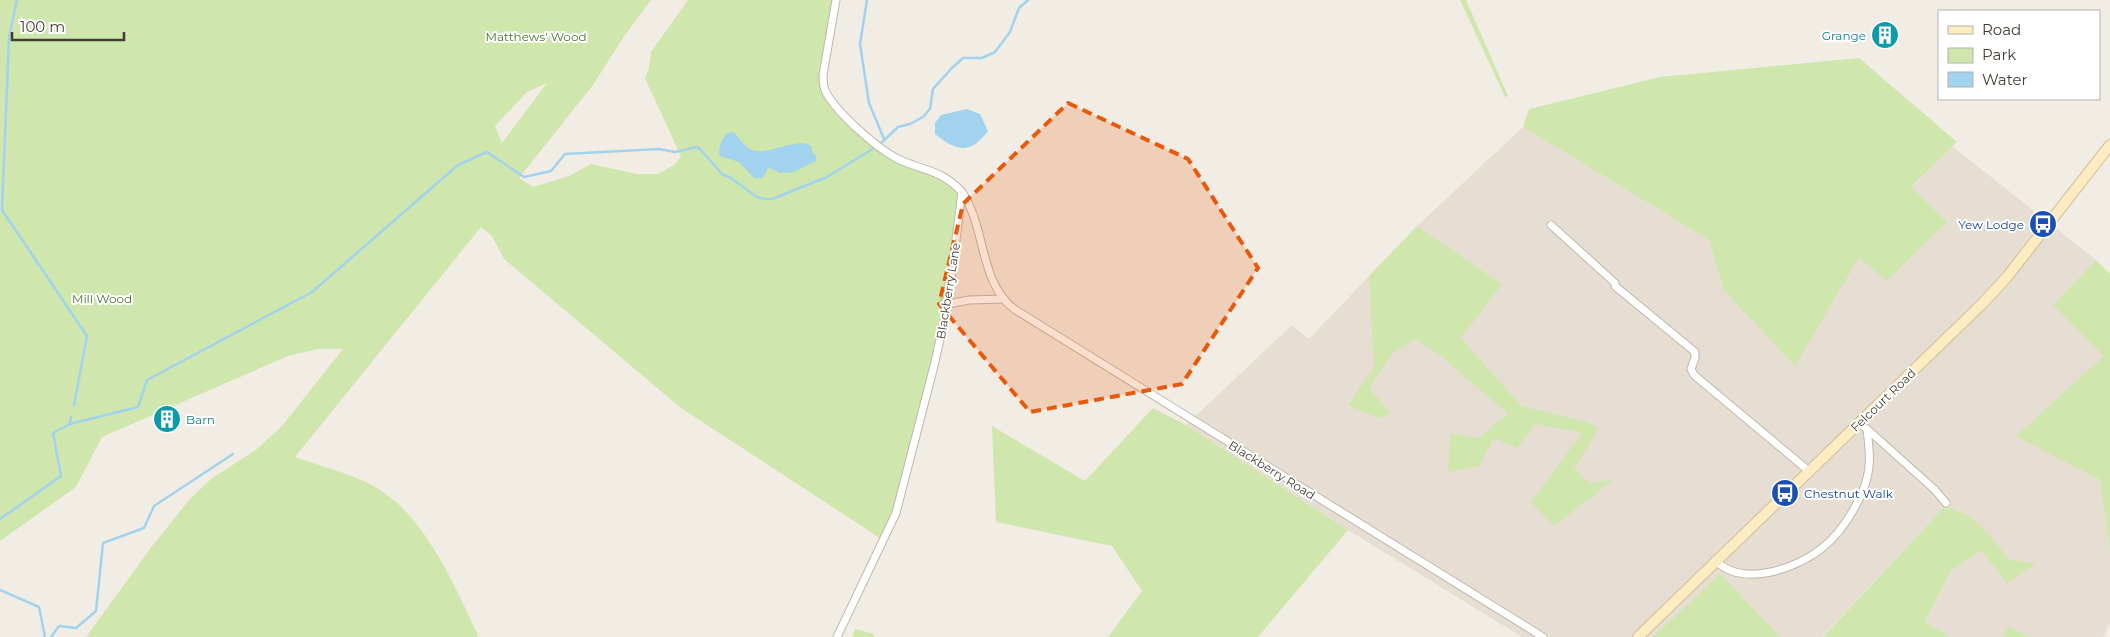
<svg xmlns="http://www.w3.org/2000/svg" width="2110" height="637" font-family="Montserrat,sans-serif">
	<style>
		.residential { fill: #e6ded2 }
		.green { fill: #cfe6ad; fill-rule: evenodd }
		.water { fill: #a1d3ee }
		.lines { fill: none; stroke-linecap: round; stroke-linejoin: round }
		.stream { stroke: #a1d3ee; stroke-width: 2.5 }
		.street-casing { stroke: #c0b7aa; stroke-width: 9 }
		.secondary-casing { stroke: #d1be95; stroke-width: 12 }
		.street { stroke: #fff; stroke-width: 7 }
		.secondary { stroke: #fdecc2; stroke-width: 10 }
		.marked { fill: #e8590c; fill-opacity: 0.2; stroke: #e8590c; stroke-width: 4; stroke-dasharray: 10 6; stroke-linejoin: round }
		.labels { text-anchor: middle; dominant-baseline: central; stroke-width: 4; stroke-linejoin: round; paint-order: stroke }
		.culture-label { font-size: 12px; fill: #0d838f; stroke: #fff; text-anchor: end }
		.park-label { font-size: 12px; fill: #4a7429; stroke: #fff }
		.transit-label { font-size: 12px; fill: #164399; stroke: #fff; text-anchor: end }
		.street-label { font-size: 12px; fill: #443d34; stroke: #fff }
	</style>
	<rect width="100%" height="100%" fill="#f2ede4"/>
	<!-- residential -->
	<polygon class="residential" points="1523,127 1709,240 1723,289 1859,257 1947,222 1911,188 1952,146 2096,260 2054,305 2105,356 2017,436 2100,480 2110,551 2110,623 2103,637 2031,637 2008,627 2003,637 1950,637 1925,622 1951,571 1971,556 1944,507 1822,637 1781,637 1720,574 1653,637 1522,637 1348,530 1186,425 1292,325 1309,339 1369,276 1451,349 1502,284 1417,226"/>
	<!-- green -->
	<g class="green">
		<path d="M0 0H651L625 35 593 85 519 178 533 187 569 176 591 164 637 174H658L674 165 681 156 645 78 649 68 651 52 688 0H836L823 75 828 96 880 148 928 170 962 192 948 304 896 513 883 540 681 408 504 259 492 236 481 227 295 457C322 467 352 473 377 488 426 517 455 587 479 637H86L153 545 190 499 211 479 257 449 282 426 343 349H318L288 356 102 437 76 487 0 541ZM547 83 502 143 495 126 527 92Z"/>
		<polygon points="1460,0 1466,0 1508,96 1505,97"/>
		<polygon points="1859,58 1957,142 1911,187 1947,222 1886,281 1859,257 1795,366 1723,289 1709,240 1523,127 1529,109 1660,77"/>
		<polygon points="1417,226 1502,284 1461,338 1521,406 1586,422 1599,428 1574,469 1590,483 1614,479 1554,526 1531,502 1582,433 1536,424 1517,448 1494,438 1479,466 1448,472 1450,434 1478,438 1508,414 1437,353 1416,339 1394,352 1369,388 1390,412 1380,419 1348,405 1374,367 1369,276"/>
		<polygon points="2096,260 2110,274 2110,551 2100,480 2016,436 2104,356 2053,305"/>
		<polygon points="1153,408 1186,425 1348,530 1258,637 1108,637 1142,591 1112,546 996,522 992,426 1085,481"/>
		<path d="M1944 507C1973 511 1992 537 2008 559L2036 564 2007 583 1981 550 1951 571 1925 622 1950 637H1823Z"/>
		<polygon points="1720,574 1781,637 1653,637"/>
		<polygon points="2008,627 2031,637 2003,637"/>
		<polygon points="855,629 874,634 874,637 852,637"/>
	</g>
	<!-- water -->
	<g class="water">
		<path d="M967 109 980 114 988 131C970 155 956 151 935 134V123L941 115Z"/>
		<path d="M733 132C739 137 743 145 750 149 768 158 795 136 811 146L813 153 816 156V161L794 172 780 173 768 167 766 173 762 178H754L739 162 720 156C717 147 722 141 727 133Z"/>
	</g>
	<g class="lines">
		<!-- stream -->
		<g class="stream">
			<polyline points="17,0 9,37 2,210 87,336 74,405"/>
			<polyline points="867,0 860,44 869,103 884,139"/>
			<polyline points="70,424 71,417"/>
			<polyline points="0,519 61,476 53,433 70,424 138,407 147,380 312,292 458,165 487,152 524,177 551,171 565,154 659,149 675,152 696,147 699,148 722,174 731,178 757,197 764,199 772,199 827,177 879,145 898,127 910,124 923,117 930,109 933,89 951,69 963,58 982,58 995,52 1010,32 1019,8 1028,0"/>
			<polyline points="0,590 39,607 45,637"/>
			<polyline points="51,637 59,626 76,628 96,611 103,543 144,528 154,506 233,454"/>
		</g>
		<!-- street casing -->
		<g class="street-casing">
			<g id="street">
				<path d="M836 0 823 75C823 80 823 85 825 90 834 111 878 149 898 159 923 171 941 169 962 192L948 304 934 366 896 513 837 637"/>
				<path d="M962 192C986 227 979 282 1014 309L1543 637"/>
				<polyline points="1551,225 1615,283 1615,286 1695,352 1695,358 1691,369 1694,375 1810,472"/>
				<polyline points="948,304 969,300 1004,299"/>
				<polyline points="1867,429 1934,489 1946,503"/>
				<path d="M1715 560C1742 588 1795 569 1821 549 1839 535 1853 513 1862 493 1872 469 1870 454 1867 429L1859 423"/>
			</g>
		</g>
		<!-- secondary casing -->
		<g class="secondary-casing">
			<polyline id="secondary" points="1638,637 1983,303 2007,277 2110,145"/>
		</g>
		<!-- street -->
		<use href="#street" class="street"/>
		<!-- secondary -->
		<use href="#secondary" class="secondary"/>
	</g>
	<!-- marked area -->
	<path class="marked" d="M1068 103 1188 159 1258 268 1182 384 1030 412 939 304 963 204Z"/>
	<!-- icons -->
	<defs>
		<g id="building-disc" transform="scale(1.4375)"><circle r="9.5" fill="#0f9aa8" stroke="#fff"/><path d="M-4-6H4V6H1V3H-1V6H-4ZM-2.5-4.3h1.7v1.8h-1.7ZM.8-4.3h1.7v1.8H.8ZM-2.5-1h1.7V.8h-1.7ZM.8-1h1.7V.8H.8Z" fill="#fff"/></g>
		<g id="bus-disc" transform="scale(1.4375)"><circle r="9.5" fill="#1a4fb4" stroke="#fff"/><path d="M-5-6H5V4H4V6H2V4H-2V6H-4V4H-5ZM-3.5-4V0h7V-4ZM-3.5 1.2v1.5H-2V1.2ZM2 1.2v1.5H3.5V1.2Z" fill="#fff"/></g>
	</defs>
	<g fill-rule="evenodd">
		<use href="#building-disc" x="1885" y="35"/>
		<use href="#bus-disc" x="2043" y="224"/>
		<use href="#building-disc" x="167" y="419"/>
		<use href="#bus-disc" x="1785" y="493"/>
	</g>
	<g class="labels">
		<!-- culture labels -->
		<g class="culture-label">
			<text x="1866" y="35">Grange</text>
			<text x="186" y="419" text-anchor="start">Barn</text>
		</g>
		<!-- park labels -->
		<g class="park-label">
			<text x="536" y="36">Matthews' Wood</text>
			<text x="102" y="298">Mill Wood</text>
		</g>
		<!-- transit labels -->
		<g class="transit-label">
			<text x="2024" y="224">Yew Lodge</text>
			<text x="1804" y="493" text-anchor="start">Chestnut Walk</text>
		</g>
		<!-- street labels -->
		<g class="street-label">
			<text transform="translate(948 291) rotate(-81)">Blackberry Lane</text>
			<text transform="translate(1883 400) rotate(-44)">Felcourt Road</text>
			<text transform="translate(1272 470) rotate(32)">Blackberry Road</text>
		</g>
	</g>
	<!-- legend -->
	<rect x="1938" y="10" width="162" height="90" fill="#ffffff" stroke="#b4b1ae"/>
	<rect x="1948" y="26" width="25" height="8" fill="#fdecc2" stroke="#b4b1ae"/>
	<text x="1982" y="35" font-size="15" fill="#443d34">Road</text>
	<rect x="1948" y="48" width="25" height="15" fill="#cfe6ad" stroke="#b4b1ae"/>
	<text x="1982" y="60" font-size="15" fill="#443d34">Park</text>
	<rect x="1948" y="72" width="25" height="15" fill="#a1d3ee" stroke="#b4b1ae"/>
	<text x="1982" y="85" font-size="15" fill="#443d34">Water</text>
	<!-- scale -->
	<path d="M12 32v8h112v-8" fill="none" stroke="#443d34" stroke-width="2.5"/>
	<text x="20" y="32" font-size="15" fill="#443d34" stroke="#ffffff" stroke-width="4" paint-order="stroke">100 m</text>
</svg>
